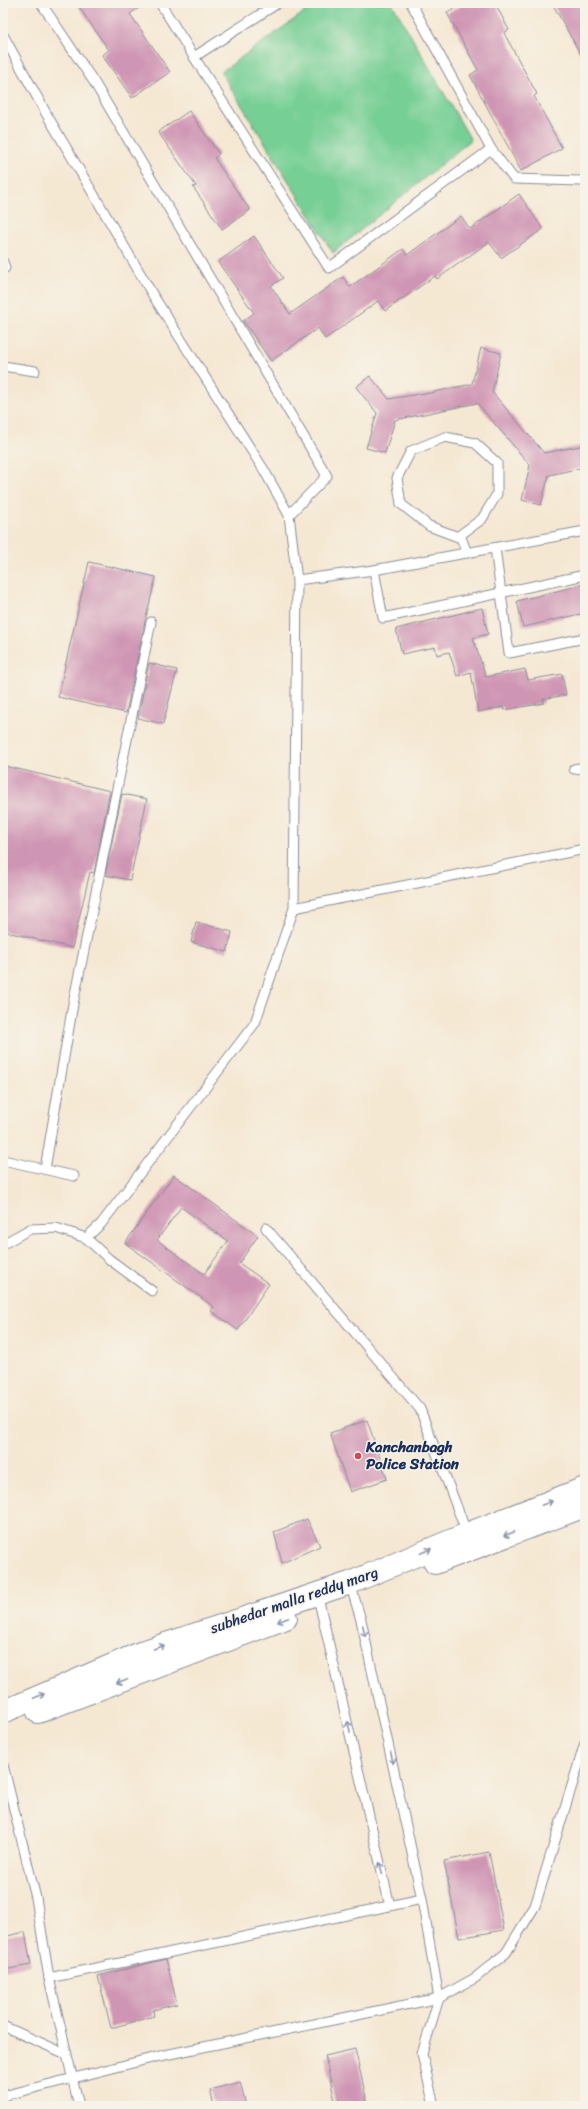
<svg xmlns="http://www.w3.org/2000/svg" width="588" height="2109" font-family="Sriracha,sans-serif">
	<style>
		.green { fill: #76cf94; stroke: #487f79 }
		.building { fill: #cf95b4; fill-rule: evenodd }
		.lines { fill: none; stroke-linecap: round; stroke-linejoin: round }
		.lane-casing { stroke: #888c98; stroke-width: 11 }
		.secondary-casing { stroke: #888c98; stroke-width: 24 }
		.lane { stroke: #fff; stroke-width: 9 }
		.secondary { stroke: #fff; stroke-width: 22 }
		.oneway { stroke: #8d97ae }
		.poi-dot { fill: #d1495b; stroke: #f7f3e8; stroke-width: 1.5 }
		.labels { text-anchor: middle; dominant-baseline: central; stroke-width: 3; stroke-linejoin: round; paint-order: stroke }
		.poi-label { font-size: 15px; font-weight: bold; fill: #1b2f5e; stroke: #f7f3e8; text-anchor: start }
		.street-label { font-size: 15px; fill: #1b2f5e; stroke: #f7f3e8 }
	</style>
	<rect width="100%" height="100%" fill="#f7f3e8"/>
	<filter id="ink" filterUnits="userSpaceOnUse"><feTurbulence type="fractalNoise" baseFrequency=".025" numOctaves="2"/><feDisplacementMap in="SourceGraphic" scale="8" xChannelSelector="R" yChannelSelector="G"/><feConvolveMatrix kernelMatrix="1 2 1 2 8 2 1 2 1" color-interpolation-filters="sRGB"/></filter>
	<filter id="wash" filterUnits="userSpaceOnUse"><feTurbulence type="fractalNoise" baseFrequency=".012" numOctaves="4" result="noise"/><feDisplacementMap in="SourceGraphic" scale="16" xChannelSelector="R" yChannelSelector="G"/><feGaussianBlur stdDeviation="0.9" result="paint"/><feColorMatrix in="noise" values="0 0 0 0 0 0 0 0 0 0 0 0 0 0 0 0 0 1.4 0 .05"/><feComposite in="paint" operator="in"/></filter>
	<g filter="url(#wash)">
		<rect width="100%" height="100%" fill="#f5e8d3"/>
		<!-- green -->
		<polygon class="green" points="317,3 392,3 471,140 333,253 221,72"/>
		<g id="blocks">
			<!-- building -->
			<g class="building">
				<polygon points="76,3 146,3 130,14 170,72 132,98 102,55 109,50"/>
				<polygon points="465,3 495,3 509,30 504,33 537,94 534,96 562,148 521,171 470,75 478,70 447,13"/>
				<polygon points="552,3 585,3 585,62"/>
				<polygon points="189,111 219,154 214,158 250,210 222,229 193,187 196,186 158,132"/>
				<polygon points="519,194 543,229 501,258 489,242 437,279 435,276 385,311 378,301 325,339 318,328 271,361 243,321 254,313 218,262 254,236 283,278 271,286 290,314 343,277 350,287 403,249 407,255 461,216 470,229"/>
				<polygon points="481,348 501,353 492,392 544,453 585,445 585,467 549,475 541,505 522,500 530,465 477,403 395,420 385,453 366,448 377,413 356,387 370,376 389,399 425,393 425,394 472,384"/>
				<polygon points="89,562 156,577 145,621 126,713 58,697"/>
				<polygon points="585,584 585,613 523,627 517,601"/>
				<polygon points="482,608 488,634 473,638 486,677 525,669 528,680 562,674 566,695 543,699 544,703 504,710 503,707 478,712 471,672 457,676 449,652 437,655 435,647 402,654 396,629"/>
				<polygon points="149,663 177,670 163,724 138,718"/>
				<polygon points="5,766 110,791 94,873 90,872 72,948 3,931 3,773"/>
				<polygon points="122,794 147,799 130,880 105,875"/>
				<polygon points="196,922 232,932 227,952 191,942"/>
				<path d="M174 1175 258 1236 239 1263 269 1284 238 1330 211 1311 214 1307 125 1243ZM181 1207 228 1241 204 1274 157 1240Z"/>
				<polygon points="367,1420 387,1479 350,1492 330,1433"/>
				<polygon points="307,1519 320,1546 282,1563 274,1532"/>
				<polygon points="489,1852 504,1930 459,1938 444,1861"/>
				<polygon points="25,1932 31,1965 3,1970 3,1937"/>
				<polygon points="166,1959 177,2004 153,2010 154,2016 111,2028 98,1976"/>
				<polygon points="355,2049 368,2106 336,2106 325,2056"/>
				<polygon points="240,2082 246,2106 214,2106 210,2090"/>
			</g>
		</g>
	</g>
	<g filter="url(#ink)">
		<use href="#blocks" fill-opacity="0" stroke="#888c98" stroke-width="1"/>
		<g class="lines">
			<!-- lane casing -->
			<g class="lane-casing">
				<g id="lane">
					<polyline points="41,3 94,82 327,476 289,515 297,580 294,908 585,849"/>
					<polyline points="160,3 194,57"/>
					<polyline points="278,3 194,57 329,268 491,149 514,179 580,181 585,179"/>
					<polyline points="411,3 491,149"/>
					<polyline points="3,35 47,115 154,297 264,470 289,515"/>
					<polyline points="3,262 5,268"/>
					<polyline points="3,366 35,371"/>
					<polyline points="461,538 429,526 401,504 397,478 411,451 445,437 475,443 497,463 497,494 482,519 460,535 467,553"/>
					<polyline points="495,548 509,653 585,638"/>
					<polyline points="374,570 383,618 585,575"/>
					<polyline points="297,580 374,570 585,531"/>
					<polyline points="574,769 585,767"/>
					<polyline points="3,1160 74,1176"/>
					<polyline points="45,1169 73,1004 151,622"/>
					<polyline points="266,1228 420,1409 467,1534"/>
					<polyline points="86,1238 101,1224 255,1023 294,908"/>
					<polyline points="3,1244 30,1229 56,1228 86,1238 109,1259 152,1291"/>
					<polyline points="350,1583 361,1620 422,1899 439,1998 475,1978 506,1953 535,1906 585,1743"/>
					<polyline points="317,1593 390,1906"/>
					<polyline points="3,1765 36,1898 49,1978 79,2106"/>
					<polyline points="49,1978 422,1899"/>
					<polyline points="3,2026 66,2054"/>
					<polyline points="3,2096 160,2056 439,1998 422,2054 434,2106"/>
				</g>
			</g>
			<!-- secondary casing -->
			<g class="secondary-casing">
				<g id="secondary">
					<polyline points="435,1563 585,1506"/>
					<polyline points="3,1712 145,1651 350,1583 467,1534 585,1488"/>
					<polyline points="38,1712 286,1618"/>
				</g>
			</g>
			<!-- lane -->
			<use href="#lane" class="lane"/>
			<!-- secondary -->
			<use href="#secondary" class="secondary"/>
		</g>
		<!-- one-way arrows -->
		<defs><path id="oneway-shaft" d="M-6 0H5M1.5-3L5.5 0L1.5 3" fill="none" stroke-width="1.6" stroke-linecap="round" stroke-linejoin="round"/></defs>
		<g class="oneway">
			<use href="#oneway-shaft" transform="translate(547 1503) rotate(-21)"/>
			<use href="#oneway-shaft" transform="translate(509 1534) rotate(159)"/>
			<use href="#oneway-shaft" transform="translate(426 1551) rotate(-23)"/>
			<use href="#oneway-shaft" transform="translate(283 1620) rotate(159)"/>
			<use href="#oneway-shaft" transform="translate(364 1631) rotate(78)"/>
			<use href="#oneway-shaft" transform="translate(159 1647) rotate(-19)"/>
			<use href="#oneway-shaft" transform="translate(122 1681) rotate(159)"/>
			<use href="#oneway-shaft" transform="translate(39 1696) rotate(-23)"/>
			<use href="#oneway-shaft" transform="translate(349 1727) rotate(-103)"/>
			<use href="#oneway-shaft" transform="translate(392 1758) rotate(78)"/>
			<use href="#oneway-shaft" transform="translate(381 1868) rotate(-103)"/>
		</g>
	</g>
	<!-- markers -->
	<circle class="poi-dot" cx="358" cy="1456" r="4"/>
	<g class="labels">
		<!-- poi labels -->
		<g class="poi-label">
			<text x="366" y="1447">Kanchanbagh<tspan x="366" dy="17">Police Station</tspan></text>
		</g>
		<!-- street labels -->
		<g class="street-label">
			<text transform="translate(294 1600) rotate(-19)">subhedar malla reddy marg</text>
		</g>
	</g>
	<!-- margin -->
	<rect width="588" height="2109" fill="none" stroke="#f7f3e8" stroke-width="16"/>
</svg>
